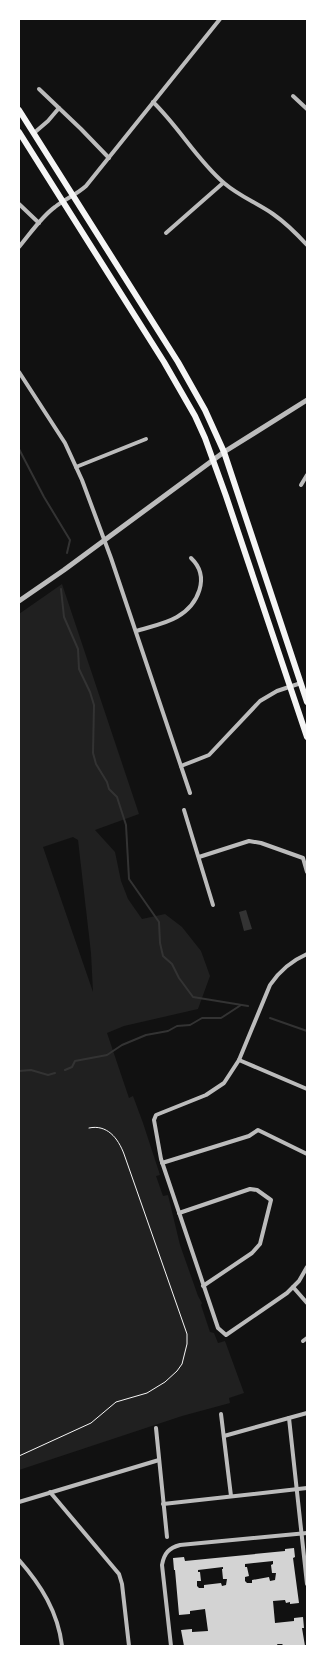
<svg xmlns="http://www.w3.org/2000/svg" width="326" height="1665" font-family="Poppins,sans-serif">
	<style>
		.green { fill: #202020; fill-rule: evenodd }
		.water { fill: #333 }
		.lines { fill: none; stroke-linecap: round; stroke-linejoin: round }
		.stream { stroke: #333; stroke-width: 2 }
		.building { fill: #d3d3d3; fill-rule: evenodd }
		.path { stroke: #f5f5f5; stroke-width: 1 }
		.minor { stroke: #bcbcbc; stroke-width: 4 }
		.tertiary { stroke: #bcbcbc; stroke-width: 5 }
		.primary { stroke: #f5f5f5; stroke-width: 6 }
	</style>
	<rect width="100%" height="100%" fill="#111"/>
	<!-- green -->
	<path class="green" d="M62 584 139 814 95 830 115 852 121 881 128 899 142 919 165 914 182 927 201 951 210 976 198 1009 124 1026 107 1033 129 1098 133 1096 143 1123 160 1175 156 1176 163 1196 168 1195 180 1245 198 1296 202 1303 201 1305 210 1332 214 1333 218 1343 225 1341 244 1393 229 1398 230 1403 182 1416 19 1470V614ZM73 837 78 840 91 953 93 992 43 847Z"/>
	<!-- water -->
	<polygon class="water" points="246,910 252,929 244,931 239,912"/>
	<g class="lines">
		<!-- stream -->
		<g class="stream">
			<polyline points="19,449 44,497 70,540 67,553"/>
			<polyline points="61,589 64,617 78,649 79,669 90,692 94,705 93,753 96,764 107,782 109,789 117,797 126,825 129,879 159,922 160,943 163,956 172,964 179,978 193,997 248,1006"/>
			<polyline points="270,1018 307,1031"/>
			<polyline points="65,1070 72,1067 75,1061 107,1055 122,1045 146,1035 168,1031 177,1026 190,1025 202,1018 221,1018 241,1005"/>
			<polyline points="19,1071 31,1070 48,1075 55,1073"/>
		</g>
	</g>
	<!-- building -->
	<path class="building" d="M294 1548 295 1557 293 1558 299 1603 290 1604V1602L286 1603 285 1600 273 1601 275 1623 294 1621V1618L303 1617 304 1628H302L305 1646H284L282 1644H277L278 1646H184L181 1630 192 1629V1632L208 1631 205 1609 190 1611V1614L179 1615 175 1570H174L173 1558 184 1557 185 1561 285 1551V1549ZM273 1561V1564L271 1565 272 1573H276L275 1580 270 1581 269 1577 252 1580V1583H247L245 1581V1577L249 1576 247 1567H245V1564ZM223 1567V1569H222L223 1579H227L226 1585 222 1586 221 1583 204 1585V1588H199L197 1586V1581H201L200 1572H198V1570Z"/>
	<g class="lines">
		<!-- path -->
		<path class="path" d="M19 1456 91 1423 116 1402 147 1393 165 1382 177 1371 182 1364 187 1344V1334L124 1154C118 1138 107 1124 89 1128"/>
		<!-- minor -->
		<g class="minor">
			<polyline points="39,89 81,129 109,158"/>
			<polyline points="293,96 307,109"/>
			<path d="M153 102C179 127 197 160 224 183 239 196 257 203 273 214 286 223 296 233 307 245"/>
			<polyline points="34,133 48,121 59,108"/>
			<polyline points="19,204 39,223"/>
			<polyline points="166,233 223,183"/>
			<path d="M19 247C30 234 41 217 55 207 65 199 76 195 86 186L220 19"/>
			<polyline points="19,372 65,443 82,480 111,558 190,793"/>
			<polyline points="76,467 146,439"/>
			<polyline points="301,485 307,475"/>
			<path d="M136 631C149 627 165 624 177 617 198 605 211 577 191 558"/>
			<polyline points="181,766 209,755 260,701 277,691 301,683"/>
			<polyline points="184,810 213,905"/>
			<polyline points="199,857 249,841 261,843 303,858 307,872"/>
			<path d="M307 954C291 961 280 970 270 985L239 1060 224 1083 206 1095 156 1115 154 1120 161 1159 218 1328 226 1335 287 1293 299 1281 307 1267"/>
			<polyline points="239,1060 307,1089"/>
			<polyline points="162,1163 249,1136 258,1130 307,1154"/>
			<polyline points="179,1213 250,1189 257,1190 271,1200 260,1244 252,1253 203,1286"/>
			<polyline points="293,1287 307,1303"/>
			<polyline points="303,1341 307,1338"/>
			<polyline points="221,1414 231,1496"/>
			<polyline points="289,1418 307,1584"/>
			<polyline points="156,1428 167,1537"/>
			<polyline points="224,1436 307,1413"/>
			<polyline points="50,1492 119,1574 122,1584 129,1646"/>
			<polyline points="19,1502 159,1460"/>
			<polyline points="163,1504 307,1488"/>
			<path d="M19 1560C41 1585 58 1612 62 1646"/>
			<path d="M171 1646 162 1565C164 1553 169 1548 180 1545L307 1533"/>
		</g>
		<!-- tertiary -->
		<polyline class="tertiary" points="19,601 64,570 224,452 307,400"/>
		<!-- primary -->
		<g class="primary">
			<polyline points="19,110 178,362 205,410 224,452 307,702"/>
			<polyline points="19,132 164,362 195,416 205,438 226,496 307,737"/>
		</g>
	</g>
	<!-- border -->
	<rect width="326" height="1665" fill="none" stroke="#ffffff" stroke-width="40"/>
</svg>
